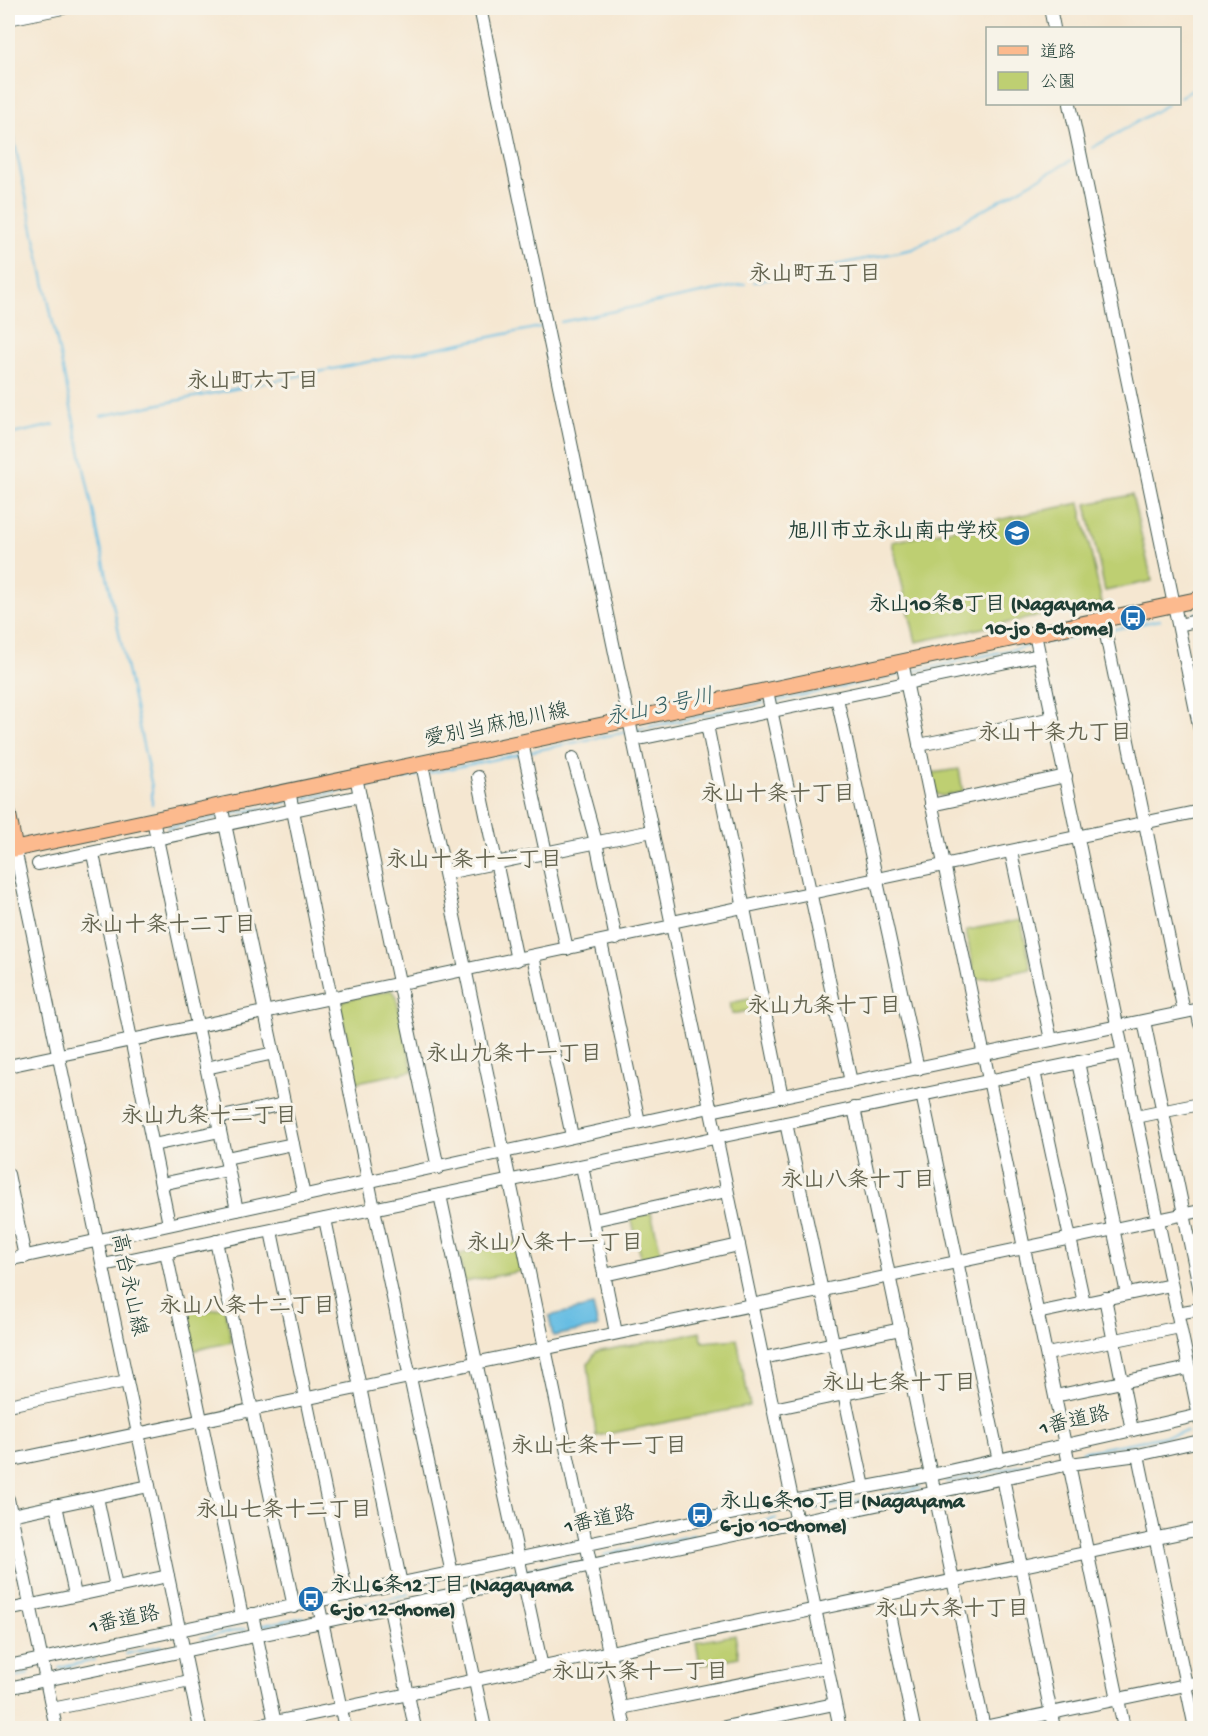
<svg xmlns="http://www.w3.org/2000/svg" width="1208" height="1736" font-family="'Gochi Hand','Klee One',sans-serif">
	<style>
		.green { fill: #becf72; stroke: #6e8653; stroke-width: 1.5 }
		.water { fill: #66bde3; stroke: #427d8c; stroke-width: 1.5 }
		.lines { fill: none; stroke-linecap: round; stroke-linejoin: round }
		.stream { stroke: #66bde3; stroke-width: 2 }
		.minor-casing { stroke: #3f564c; stroke-width: 14 }
		.major-casing { stroke: #3f564c; stroke-width: 17 }
		.minor { stroke: #fff; stroke-width: 12 }
		.major { stroke: #fcba8e; stroke-width: 15 }
		.labels { text-anchor: middle; dominant-baseline: central; stroke-width: 6; stroke-linejoin: round; paint-order: stroke }
		.poi-label { font-size: 21px; font-weight: bold; fill: #1f3d34; stroke: #f7f3e8; text-anchor: end }
		.street-label { font-size: 21px; fill: #1f3d34; stroke: #f7f3e8 }
		.neighbourhood-label { font-size: 22px; font-weight: bold; fill: #646450; stroke: #f7f3e8 }
		.water-label { font-size: 22px; font-style: italic; fill: #315d60; stroke: #f7f3e8 }
	</style>
	<rect width="100%" height="100%" fill="#f7f3e8"/>
	<filter id="ink" filterUnits="userSpaceOnUse"><feTurbulence type="fractalNoise" baseFrequency=".0167" numOctaves="2"/><feDisplacementMap in="SourceGraphic" scale="12" xChannelSelector="R" yChannelSelector="G"/><feConvolveMatrix kernelMatrix="1 2 1 2 8 2 1 2 1" color-interpolation-filters="sRGB"/></filter>
	<filter id="wash" filterUnits="userSpaceOnUse"><feTurbulence type="fractalNoise" baseFrequency=".008" numOctaves="4" result="noise"/><feDisplacementMap in="SourceGraphic" scale="24" xChannelSelector="R" yChannelSelector="G"/><feGaussianBlur stdDeviation="1.35" result="paint"/><feColorMatrix in="noise" values="0 0 0 0 0 0 0 0 0 0 0 0 0 0 0 0 0 1.4 0 .05"/><feComposite in="paint" operator="in"/></filter>
	<g filter="url(#wash)">
		<rect width="100%" height="100%" fill="#f5e7d1"/>
		<!-- green -->
		<g class="green">
			<polygon points="1132,495 1152,581 1105,591 1086,504"/>
			<polygon points="1080,503 1102,603 916,642 892,542"/>
			<polygon points="959,769 963,792 942,796 936,794 932,773"/>
			<polygon points="1021,920 1031,969 975,980 966,930"/>
			<polygon points="391,990 396,996 413,1071 357,1082 340,1008 344,1000"/>
			<polygon points="758,997 760,1008 732,1014 730,1003"/>
			<polygon points="651,1213 662,1257 642,1261 631,1217"/>
			<polygon points="517,1243 522,1271 464,1282 459,1254"/>
			<polygon points="198,1299 201,1312 224,1307 232,1342 191,1351 181,1302"/>
			<polygon points="700,1332 703,1342 737,1339 750,1406 596,1436 588,1364 596,1352"/>
			<polygon points="735,1635 739,1657 700,1665 696,1642"/>
		</g>
		<!-- water -->
		<polygon class="water" points="593,1306 598,1327 553,1336 549,1316"/>
		<g class="lines">
			<!-- stream -->
			<g class="stream">
				<polyline points="9,11 28,8"/>
				<polyline points="1180,97 1200,84"/>
				<polyline points="8,112 152,787 152,804"/>
				<polyline points="1092,148 1168,104"/>
				<polyline points="754,282 913,249 1070,161"/>
				<polyline points="561,322 745,284"/>
				<polyline points="101,416 540,327"/>
				<polyline points="8,435 54,425"/>
				<polyline points="1194,614 1200,612"/>
				<polyline points="1110,630 1160,620"/>
				<polyline points="1042,643 1101,632"/>
				<polyline points="910,672 1033,645"/>
				<polyline points="772,702 902,674"/>
				<polyline points="634,730 764,703"/>
				<polyline points="528,752 626,732"/>
				<polyline points="429,773 520,754"/>
				<polyline points="364,787 420,775"/>
				<polyline points="296,801 355,788"/>
				<polyline points="229,815 288,802"/>
				<polyline points="167,828 220,817"/>
				<polyline points="1082,1452 1187,1432"/>
				<polyline points="946,1482 1052,1459"/>
				<polyline points="810,1510 920,1488"/>
				<polyline points="743,1525 776,1519"/>
				<polyline points="604,1555 694,1535"/>
				<polyline points="526,1570 572,1560"/>
				<polyline points="468,1582 518,1571"/>
				<polyline points="335,1611 409,1594"/>
				<polyline points="259,1626 304,1617"/>
				<polyline points="201,1638 245,1629"/>
				<polyline points="125,1654 162,1646"/>
				<polyline points="59,1668 94,1660"/>
				<polyline points="8,1678 29,1674"/>
			</g>
		</g>
	</g>
	<g filter="url(#ink)">
		<g class="lines">
			<!-- minor casing -->
			<g class="minor-casing">
				<g id="minor">
					<polyline points="480,8 840,1728"/>
					<polyline points="1050,8 1054,28"/>
					<polyline points="8,19 63,8"/>
					<polyline points="1070,104 1200,730"/>
					<polyline points="1103,620 1184,1012"/>
					<polyline points="1179,625 1200,620"/>
					<polyline points="902,662 1124,1728"/>
					<polyline points="767,691 851,1082"/>
					<polyline points="837,698 918,1069"/>
					<polyline points="707,725 782,1097"/>
					<polyline points="634,740 1040,655"/>
					<polyline points="522,743 567,949"/>
					<polyline points="919,745 1053,718"/>
					<polyline points="573,758 596,842 616,939"/>
					<polyline points="422,764 625,1728"/>
					<polyline points="356,777 438,1168"/>
					<polyline points="478,777 517,960"/>
					<polyline points="289,791 374,1209 485,1728"/>
					<polyline points="221,805 304,1196"/>
					<polyline points="931,805 1066,776"/>
					<polyline points="153,820 237,1210"/>
					<polyline points="8,851 15,849 200,1728"/>
					<polyline points="1011,852 1051,1040"/>
					<polyline points="93,854 169,1224"/>
					<polyline points="38,864 360,796"/>
					<polyline points="446,873 652,831"/>
					<polyline points="672,922 1200,811"/>
					<polyline points="601,942 639,1122"/>
					<polyline points="533,956 572,1136"/>
					<polyline points="1197,1010 1200,1024"/>
					<polyline points="1144,1021 1200,1291"/>
					<polyline points="1123,1053 1200,1421"/>
					<polyline points="1078,1062 1127,1294"/>
					<polyline points="8,1066 672,926"/>
					<polyline points="206,1068 274,1053"/>
					<polyline points="1034,1071 1084,1303"/>
					<polyline points="922,1094 999,1461"/>
					<polyline points="854,1108 984,1728"/>
					<polyline points="711,1111 1200,1009"/>
					<polyline points="1136,1117 1200,1104"/>
					<polyline points="217,1118 284,1104"/>
					<polyline points="786,1123 864,1487"/>
					<polyline points="153,1145 220,1131"/>
					<polyline points="226,1158 293,1144"/>
					<polyline points="582,1166 616,1333"/>
					<polyline points="8,1174 25,1257"/>
					<polyline points="161,1184 228,1170"/>
					<polyline points="440,1195 542,1667"/>
					<polyline points="325,1219 401,1584"/>
					<polyline points="594,1220 727,1191"/>
					<polyline points="271,1231 347,1595"/>
					<polyline points="216,1241 294,1607"/>
					<polyline points="166,1252 242,1616"/>
					<polyline points="8,1260 710,1107"/>
					<polyline points="103,1265 1123,1053 1035,634"/>
					<polyline points="604,1275 739,1245"/>
					<polyline points="1105,1298 1132,1430"/>
					<polyline points="1037,1313 1171,1285"/>
					<polyline points="1177,1313 1200,1309"/>
					<polyline points="1047,1354 1180,1327"/>
					<polyline points="763,1358 901,1329"/>
					<polyline points="1055,1396 1189,1368"/>
					<polyline points="8,1405 127,1381"/>
					<polyline points="773,1409 911,1380"/>
					<polyline points="1138,1455 1195,1728"/>
					<polyline points="8,1461 1200,1211"/>
					<polyline points="1003,1478 1054,1728"/>
					<polyline points="97,1497 116,1587"/>
					<polyline points="8,1499 56,1728"/>
					<polyline points="56,1505 75,1595"/>
					<polyline points="11,1515 149,1486"/>
					<polyline points="886,1595 914,1728"/>
					<polyline points="318,1602 345,1728"/>
					<polyline points="390,1609 415,1728"/>
					<polyline points="8,1610 168,1576"/>
					<polyline points="252,1614 276,1728"/>
					<polyline points="8,1666 792,1501 931,1475 1200,1415"/>
					<polyline points="8,1688 1070,1464 1138,1455 1200,1441"/>
					<polyline points="621,1708 826,1667"/>
					<polyline points="52,1709 190,1681"/>
					<polyline points="246,1728 1200,1529"/>
					<polyline points="720,1728 834,1704"/>
					<polyline points="979,1728 1200,1682"/>
				</g>
			</g>
			<!-- major casing -->
			<g class="major-casing">
				<polyline id="major" points="8,812 15,849 1200,599"/>
			</g>
			<!-- minor -->
			<use href="#minor" class="minor"/>
			<!-- major -->
			<use href="#major" class="major"/>
		</g>
	</g>
	<!-- icons -->
	<defs>
		<g id="school-disc" transform="scale(1.35)"><circle r="9.5" fill="#1f6fb2" stroke="#f7f3e8"/><path d="M0-5L7-2L0 1L-7-2ZM-4 1L0 2.5L4 1V4Q0 6-4 4Z" fill="#fff"/></g>
		<g id="bus-disc" transform="scale(1.35)"><circle r="9.5" fill="#1f6fb2" stroke="#f7f3e8"/><path d="M-5-6H5V4H4V6H2V4H-2V6H-4V4H-5ZM-3.5-4V0h7V-4ZM-3.5 1.2v1.5H-2V1.2ZM2 1.2v1.5H3.5V1.2Z" fill="#fff"/></g>
	</defs>
	<g fill-rule="evenodd">
		<use href="#school-disc" x="1017" y="533"/>
		<use href="#bus-disc" x="1133" y="618"/>
		<use href="#bus-disc" x="700" y="1515"/>
		<use href="#bus-disc" x="311" y="1599"/>
	</g>
	<g class="labels">
		<!-- poi labels -->
		<g class="poi-label">
			<text x="998" y="533">旭川市立永山南中学校</text>
			<text x="1114" y="606">永山10条8丁目 (Nagayama<tspan x="1114" dy="24">10-jo 8-chome)</tspan></text>
			<text x="720" y="1503" text-anchor="start">永山6条10丁目 (Nagayama<tspan x="720" dy="24">6-jo 10-chome)</tspan></text>
			<text x="330" y="1587" text-anchor="start">永山6条12丁目 (Nagayama<tspan x="330" dy="24">6-jo 12-chome)</tspan></text>
		</g>
		<!-- street labels -->
		<g class="street-label">
			<text transform="translate(497 727) rotate(-12)">愛別当麻旭川線</text>
			<text transform="translate(127 1285) rotate(78)">高台永山線</text>
			<text transform="translate(1075 1423) rotate(-13)">1番道路</text>
			<text transform="translate(600 1522) rotate(-12)">1番道路</text>
			<text transform="translate(125 1622) rotate(-12)">1番道路</text>
		</g>
		<!-- neighbourhood labels -->
		<g class="neighbourhood-label">
			<text x="815" y="276">永山町五丁目</text>
			<text x="253" y="383">永山町六丁目</text>
			<text x="1055" y="735">永山十条九丁目</text>
			<text x="778" y="796">永山十条十丁目</text>
			<text x="474" y="862">永山十条十一丁目</text>
			<text x="168" y="927">永山十条十二丁目</text>
			<text x="824" y="1008">永山九条十丁目</text>
			<text x="514" y="1056">永山九条十一丁目</text>
			<text x="209" y="1118">永山九条十二丁目</text>
			<text x="858" y="1182">永山八条十丁目</text>
			<text x="555" y="1245">永山八条十一丁目</text>
			<text x="247" y="1308">永山八条十二丁目</text>
			<text x="899" y="1385">永山七条十丁目</text>
			<text x="599" y="1448">永山七条十一丁目</text>
			<text x="284" y="1512">永山七条十二丁目</text>
			<text x="952" y="1611">永山六条十丁目</text>
			<text x="640" y="1674">永山六条十一丁目</text>
		</g>
		<!-- water labels -->
		<g class="water-label">
			<text transform="translate(660 709) rotate(-12)">永山３号川</text>
		</g>
	</g>
	<!-- margin -->
	<rect width="1208" height="1736" fill="none" stroke="#f7f3e8" stroke-width="30"/>
	<!-- legend -->
	<rect x="986" y="27" width="195" height="78" fill="#f7f3e8" stroke="#a1aaa0" stroke-width="1.5"/>
	<rect x="998" y="46" width="30" height="9" fill="#fcba8e" stroke="#a1aaa0" stroke-width="1.5"/>
	<text x="1040" y="57" font-size="18" fill="#1f3d34">道路</text>
	<rect x="998" y="72" width="30" height="18" fill="#becf72" stroke="#a1aaa0" stroke-width="1.5"/>
	<text x="1040" y="87" font-size="18" fill="#1f3d34">公園</text>
</svg>
